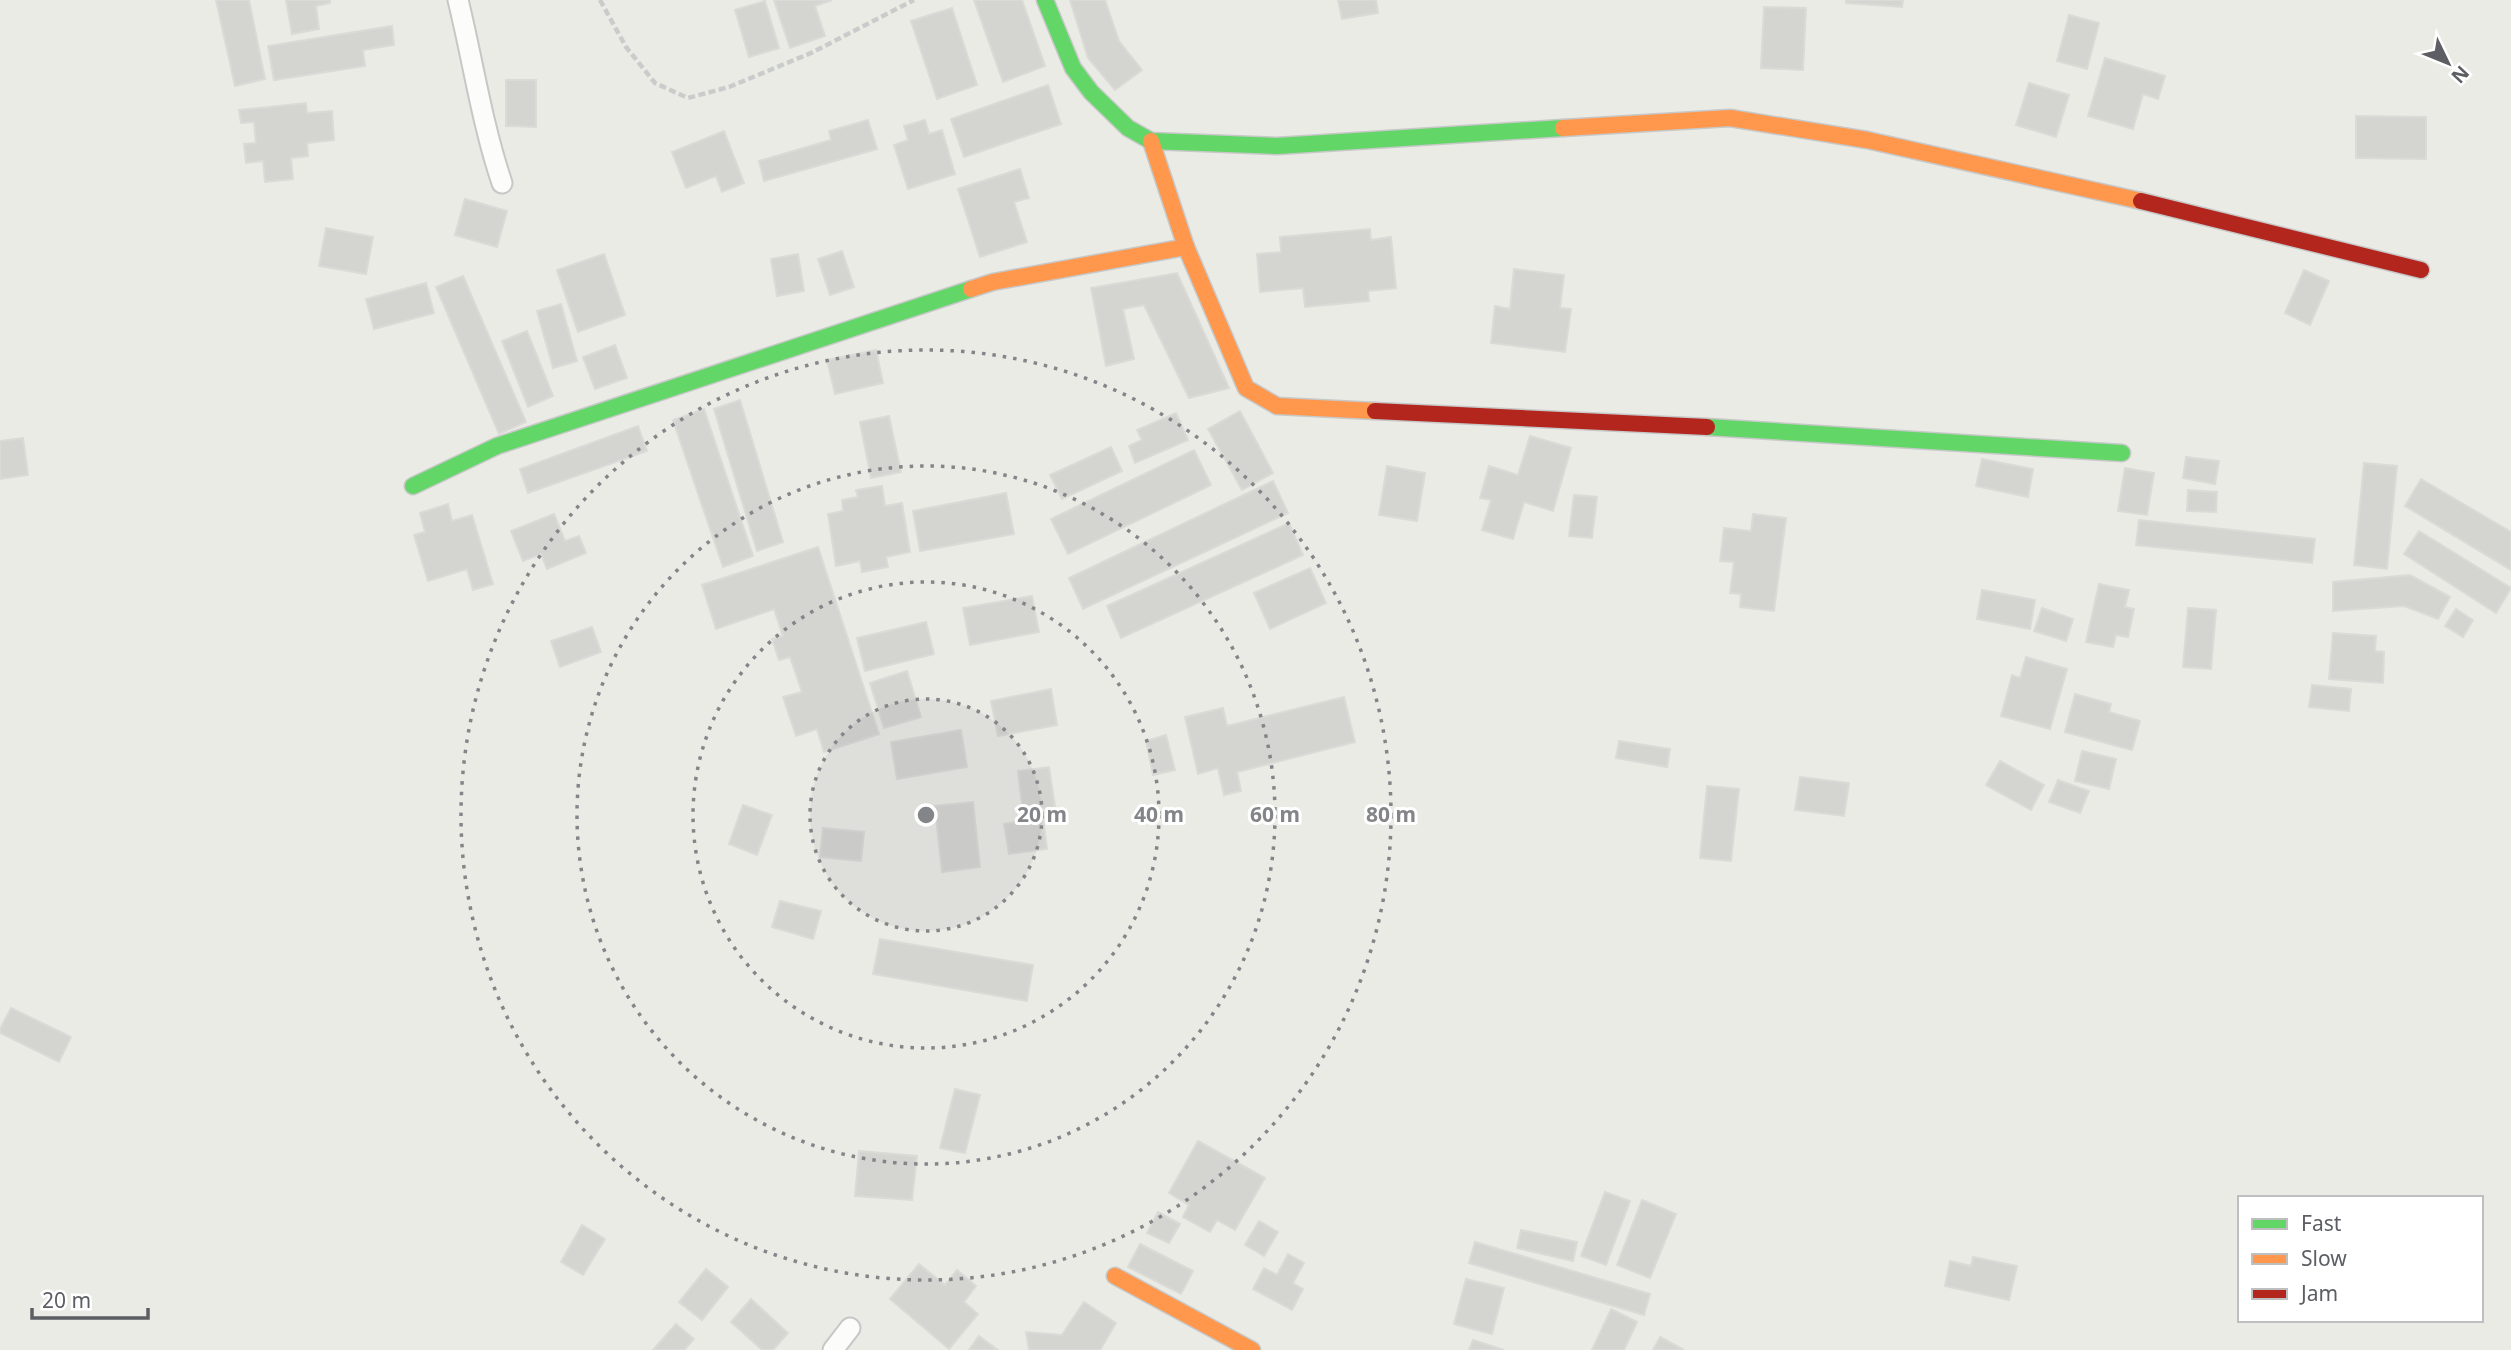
<svg xmlns="http://www.w3.org/2000/svg" width="2511" height="1350" font-family="'Noto Sans',sans-serif">
	<style>
		.building { fill: #d4d4d1; stroke: #dadad6; stroke-width: 2 }
		.lines { fill: none; stroke-linecap: round; stroke-linejoin: round }
		.lane-casing { stroke: #c7c7c7; stroke-width: 23 }
		.fast-casing { stroke: #c7c8c8; stroke-width: 19 }
		.slow-casing { stroke: #c7c8c8; stroke-width: 19 }
		.jam-casing { stroke: #c7c8c8; stroke-width: 19 }
		.path { stroke: #c9ccca; stroke-width: 4.5; stroke-dasharray: 7 3.5; stroke-linecap: butt }
		.lane { stroke: #fcfcfb; stroke-width: 19 }
		.fast { stroke: #63d668; stroke-width: 16 }
		.slow { stroke: #ff974d; stroke-width: 16 }
		.jam { stroke: #b3261e; stroke-width: 16 }
		.ring { fill: none; stroke: #848588; stroke-width: 3.5; stroke-dasharray: 3.5 7 }
		.centre { fill: #848588; stroke: #fff; stroke-width: 3.5 }
		.ring-label { font-size: 21px; text-anchor: middle; font-weight: bold; fill: #848588; stroke: #fff; stroke-width: 6; stroke-linejoin: round; paint-order: stroke }
	</style>
	<rect width="100%" height="100%" fill="#ebebe6"/>
	<!-- building -->
	<g class="building">
		<polygon points="216,0 249,0 265,79 235,86"/>
		<polygon points="286,0 330,0 330,3 316,6 319,29 292,34"/>
		<polygon points="774,0 832,0 815,6 825,36 790,48"/>
		<polygon points="974,0 1022,0 1045,66 1003,82"/>
		<polygon points="1070,0 1105,0 1119,41 1142,70 1115,90 1088,58"/>
		<polygon points="1338,0 1376,0 1378,13 1342,19"/>
		<polygon points="1846,0 1903,0 1902,7 1846,3"/>
		<polygon points="765,1 779,48 749,57 735,10"/>
		<polygon points="1764,7 1806,8 1803,70 1761,68"/>
		<polygon points="952,8 977,85 937,99 911,21"/>
		<polygon points="2069,15 2099,23 2087,69 2057,61"/>
		<polygon points="392,26 394,45 363,50 365,66 274,80 268,46"/>
		<polygon points="2105,58 2165,76 2158,99 2143,94 2133,129 2088,116"/>
		<polygon points="506,80 536,80 536,127 506,126"/>
		<polygon points="2029,83 2069,95 2056,137 2016,125"/>
		<polygon points="1048,85 1061,124 964,157 951,119"/>
		<polygon points="306,103 307,113 332,111 334,140 307,143 308,156 291,158 293,179 265,182 263,161 246,163 244,144 256,143 254,122 241,123 239,110"/>
		<polygon points="2356,116 2426,117 2426,159 2356,158"/>
		<polygon points="868,120 877,149 764,181 759,161 831,140 829,131"/>
		<polygon points="925,120 929,134 942,130 955,174 908,189 894,145 908,140 904,126"/>
		<polygon points="724,131 744,183 722,192 716,176 686,188 672,152"/>
		<polygon points="1020,169 1029,198 1014,202 1027,242 980,257 958,189"/>
		<polygon points="465,199 507,211 497,247 455,235"/>
		<polygon points="326,228 373,237 366,274 319,266"/>
		<polygon points="1370,229 1371,240 1391,237 1396,288 1368,291 1369,301 1305,307 1303,288 1260,292 1257,254 1281,252 1280,237"/>
		<polygon points="842,251 854,287 830,295 818,259"/>
		<polygon points="604,254 625,315 578,332 557,270"/>
		<polygon points="798,254 804,291 777,296 771,259"/>
		<polygon points="1514,269 1564,275 1560,308 1571,309 1565,352 1491,343 1495,306 1510,309"/>
		<polygon points="2304,270 2329,281 2310,325 2285,313"/>
		<polygon points="1177,273 1229,388 1189,398 1144,305 1123,309 1134,359 1106,366 1091,288"/>
		<polygon points="463,276 526,422 499,434 436,287"/>
		<polygon points="426,283 434,313 374,329 366,299"/>
		<polygon points="561,304 577,361 553,368 537,311"/>
		<polygon points="527,331 553,396 528,407 502,341"/>
		<polygon points="615,345 627,378 595,389 583,357"/>
		<polygon points="876,350 883,383 835,394 827,360"/>
		<polygon points="740,400 783,542 757,551 714,409"/>
		<polygon points="704,409 753,556 723,567 673,420"/>
		<polygon points="1240,411 1273,473 1242,490 1208,429"/>
		<polygon points="1176,413 1188,440 1135,463 1129,446 1142,440 1137,430"/>
		<polygon points="889,416 901,472 871,478 860,422"/>
		<polygon points="638,426 647,451 528,493 520,469"/>
		<polygon points="1530,436 1571,448 1553,511 1524,502 1513,539 1482,530 1491,500 1480,498 1489,466 1518,475"/>
		<polygon points="23,438 28,475 0,479 0,441"/>
		<polygon points="1111,447 1122,471 1062,499 1050,475"/>
		<polygon points="1194,450 1211,485 1068,554 1051,519"/>
		<polygon points="2186,457 2219,461 2215,484 2183,478"/>
		<polygon points="1982,459 2033,469 2028,497 1976,486"/>
		<polygon points="2364,463 2397,466 2387,569 2354,565"/>
		<polygon points="1387,466 1425,473 1417,521 1379,515"/>
		<polygon points="2125,468 2154,473 2147,515 2118,511"/>
		<polygon points="2421,479 2511,532 2511,570 2405,506"/>
		<polygon points="1273,481 1288,513 1083,609 1069,578"/>
		<polygon points="882,486 885,506 902,503 910,552 886,557 888,567 862,572 860,561 836,566 828,514 843,511 842,500 858,497 856,490"/>
		<polygon points="2188,490 2217,492 2216,512 2187,511"/>
		<polygon points="1006,493 1014,534 920,551 913,511"/>
		<polygon points="1574,495 1597,497 1592,538 1569,536"/>
		<polygon points="448,504 452,521 472,515 493,584 473,590 467,569 428,581 414,535 425,532 420,513"/>
		<polygon points="554,514 565,541 579,536 586,553 547,569 541,554 523,561 511,531"/>
		<polygon points="1753,514 1786,518 1774,611 1740,607 1741,594 1730,593 1734,562 1720,561 1724,528 1751,531"/>
		<polygon points="2139,520 2315,539 2312,563 2136,545"/>
		<polygon points="1289,523 1303,555 1121,638 1107,606"/>
		<polygon points="2419,531 2511,588 2496,613 2404,554"/>
		<polygon points="818,547 879,734 824,752 817,729 796,736 783,697 802,692 790,657 779,660 772,639 783,636 774,609 716,629 702,585"/>
		<polygon points="1310,568 1326,603 1270,629 1254,593"/>
		<polygon points="2410,575 2450,597 2438,619 2404,606 2333,611 2333,582"/>
		<polygon points="2099,584 2129,590 2125,607 2134,609 2128,637 2116,635 2113,647 2086,642"/>
		<polygon points="1982,590 2035,600 2030,629 1977,619"/>
		<polygon points="1032,596 1039,632 970,645 963,608"/>
		<polygon points="2042,608 2073,619 2066,641 2034,631"/>
		<polygon points="2188,608 2216,610 2211,669 2183,667"/>
		<polygon points="2456,609 2473,620 2463,637 2445,626"/>
		<polygon points="926,622 934,654 865,671 857,638"/>
		<polygon points="592,627 601,652 560,667 551,641"/>
		<polygon points="2333,633 2376,636 2375,651 2384,652 2383,683 2329,679"/>
		<polygon points="2026,657 2067,669 2050,729 2001,716 2012,675 2020,678"/>
		<polygon points="907,671 921,717 884,728 870,683"/>
		<polygon points="2312,685 2351,689 2349,711 2309,707"/>
		<polygon points="1051,689 1057,725 998,736 991,701"/>
		<polygon points="2075,694 2111,704 2109,712 2140,721 2132,750 2065,732"/>
		<polygon points="1344,697 1355,742 1237,772 1241,791 1224,795 1218,768 1198,774 1185,717 1223,708 1227,726"/>
		<polygon points="961,730 967,767 897,779 891,742"/>
		<polygon points="1166,735 1175,770 1153,775 1146,741"/>
		<polygon points="1619,741 1670,749 1667,767 1616,758"/>
		<polygon points="2082,751 2116,759 2109,789 2075,781"/>
		<polygon points="2000,761 2044,785 2031,810 1986,785"/>
		<polygon points="1049,767 1055,807 1023,812 1018,771"/>
		<polygon points="1800,777 1849,783 1844,816 1795,810"/>
		<polygon points="2058,780 2089,791 2080,813 2049,802"/>
		<polygon points="1707,786 1739,789 1731,861 1700,858"/>
		<polygon points="973,802 980,867 942,872 935,806"/>
		<polygon points="743,805 772,815 757,855 729,844"/>
		<polygon points="1043,817 1047,849 1009,854 1004,824"/>
		<polygon points="823,828 864,832 861,861 820,857"/>
		<polygon points="780,901 821,911 813,939 772,927"/>
		<polygon points="880,939 1033,965 1027,1001 873,974"/>
		<polygon points="11,1008 71,1037 59,1062 0,1033 0,1029"/>
		<polygon points="955,1089 980,1095 965,1153 940,1148"/>
		<polygon points="1198,1141 1265,1178 1235,1230 1217,1220 1210,1232 1183,1217 1189,1205 1169,1193"/>
		<polygon points="859,1151 917,1156 912,1200 855,1196"/>
		<polygon points="1605,1192 1630,1201 1606,1265 1581,1256"/>
		<polygon points="1642,1200 1676,1214 1650,1278 1617,1265"/>
		<polygon points="1158,1212 1180,1224 1169,1243 1147,1233"/>
		<polygon points="1259,1221 1278,1232 1264,1256 1245,1245"/>
		<polygon points="582,1225 605,1239 583,1275 561,1262"/>
		<polygon points="1521,1230 1577,1242 1573,1261 1517,1248"/>
		<polygon points="1475,1242 1650,1294 1644,1315 1469,1263"/>
		<polygon points="1140,1244 1193,1271 1181,1294 1128,1267"/>
		<polygon points="1288,1254 1304,1263 1293,1283 1303,1289 1292,1310 1253,1289 1264,1268 1277,1275"/>
		<polygon points="1973,1257 2017,1266 2009,1300 1945,1286 1950,1261 1971,1266"/>
		<polygon points="919,1264 945,1285 957,1270 976,1286 964,1302 978,1314 949,1349 890,1299"/>
		<polygon points="706,1269 728,1287 702,1320 679,1302"/>
		<polygon points="1466,1279 1504,1288 1492,1334 1454,1324"/>
		<polygon points="751,1299 788,1333 773,1350 762,1350 731,1322"/>
		<polygon points="1084,1302 1116,1323 1100,1350 1029,1350 1026,1332 1062,1335"/>
		<polygon points="1611,1309 1637,1322 1624,1350 1592,1350"/>
		<polygon points="676,1324 694,1339 684,1350 653,1350"/>
		<polygon points="979,1336 998,1350 969,1350"/>
		<polygon points="1660,1337 1684,1350 1653,1350"/>
		<polygon points="1473,1340 1504,1350 1469,1350"/>
	</g>
	<g class="lines">
		<!-- lane casing -->
		<g class="lane-casing">
			<g id="lane">
				<path d="M458 0C473 61 482 124 502 183"/>
				<polyline points="833,1350 850,1328"/>
			</g>
		</g>
		<!-- fast casing -->
		<g class="fast-casing">
			<g id="fast">
				<polyline points="1045,0 1073,68 1091,92 1128,128 1151,141 1277,146 1563,128"/>
				<polyline points="1707,427 2122,453"/>
				<polyline points="413,486 497,446 971,289"/>
			</g>
		</g>
		<!-- slow casing -->
		<g class="slow-casing">
			<g id="slow">
				<polyline points="1563,128 1730,118 1867,140 2141,201"/>
				<polyline points="1151,141 1186,247 1246,388 1277,406 1375,411"/>
				<polyline points="971,289 993,282 1186,247"/>
				<polyline points="1115,1276 1252,1350"/>
			</g>
		</g>
		<!-- jam casing -->
		<g class="jam-casing">
			<g id="jam">
				<polyline points="2141,201 2421,270"/>
				<polyline points="1375,411 1707,427"/>
			</g>
		</g>
		<!-- path -->
		<polyline class="path" points="600,0 626,47 655,83 688,98 729,87 811,53 914,0"/>
		<!-- lane -->
		<use href="#lane" class="lane"/>
		<!-- fast -->
		<use href="#fast" class="fast"/>
		<!-- slow -->
		<use href="#slow" class="slow"/>
		<!-- jam -->
		<use href="#jam" class="jam"/>
	</g>
	<!-- distance rings -->
	<circle cx="926" cy="815" r="116" fill="#848588" fill-opacity=".12"/>
	<g class="ring">
		<circle cx="926" cy="815" r="116"/>
		<circle cx="926" cy="815" r="233"/>
		<circle cx="926" cy="815" r="349"/>
		<circle cx="926" cy="815" r="465"/>
	</g>
	<circle cx="926" cy="815" r="10" class="centre"/>
	<g class="ring-label">
		<text x="1042" y="822">20 m</text>
		<text x="1159" y="822">40 m</text>
		<text x="1275" y="822">60 m</text>
		<text x="1391" y="822">80 m</text>
	</g>
	<!-- legend -->
	<rect x="2238" y="1196" width="245" height="126" fill="#ffffff" stroke="#bebfc1" stroke-width="2"/>
	<rect x="2252" y="1219" width="35" height="10" fill="#63d668" stroke="#bebfc1" stroke-width="2"/>
	<text x="2301" y="1231" font-size="21" fill="#5c5e63">Fast</text>
	<rect x="2252" y="1254" width="35" height="10" fill="#ff974d" stroke="#bebfc1" stroke-width="2"/>
	<text x="2301" y="1266" font-size="21" fill="#5c5e63">Slow</text>
	<rect x="2252" y="1289" width="35" height="10" fill="#b3261e" stroke="#bebfc1" stroke-width="2"/>
	<text x="2301" y="1301" font-size="21" fill="#5c5e63">Jam</text>
	<!-- north arrow -->
	<g transform="translate(2448 63) rotate(133)" stroke="#ffffff" stroke-width="5" paint-order="stroke">
	<path d="M0-5L12 26L0 18L-12 26Z" fill="#5c5e63"/>
	<text y="-10" font-size="19" font-weight="bold" text-anchor="middle" fill="#5c5e63">N</text>
	</g>
	<!-- scale -->
	<path d="M32 1308v10h116v-10" fill="none" stroke="#5c5e63" stroke-width="3.5"/>
	<text x="42" y="1308" font-size="21" fill="#5c5e63" stroke="#ffffff" stroke-width="5" paint-order="stroke">20 m</text>
</svg>
